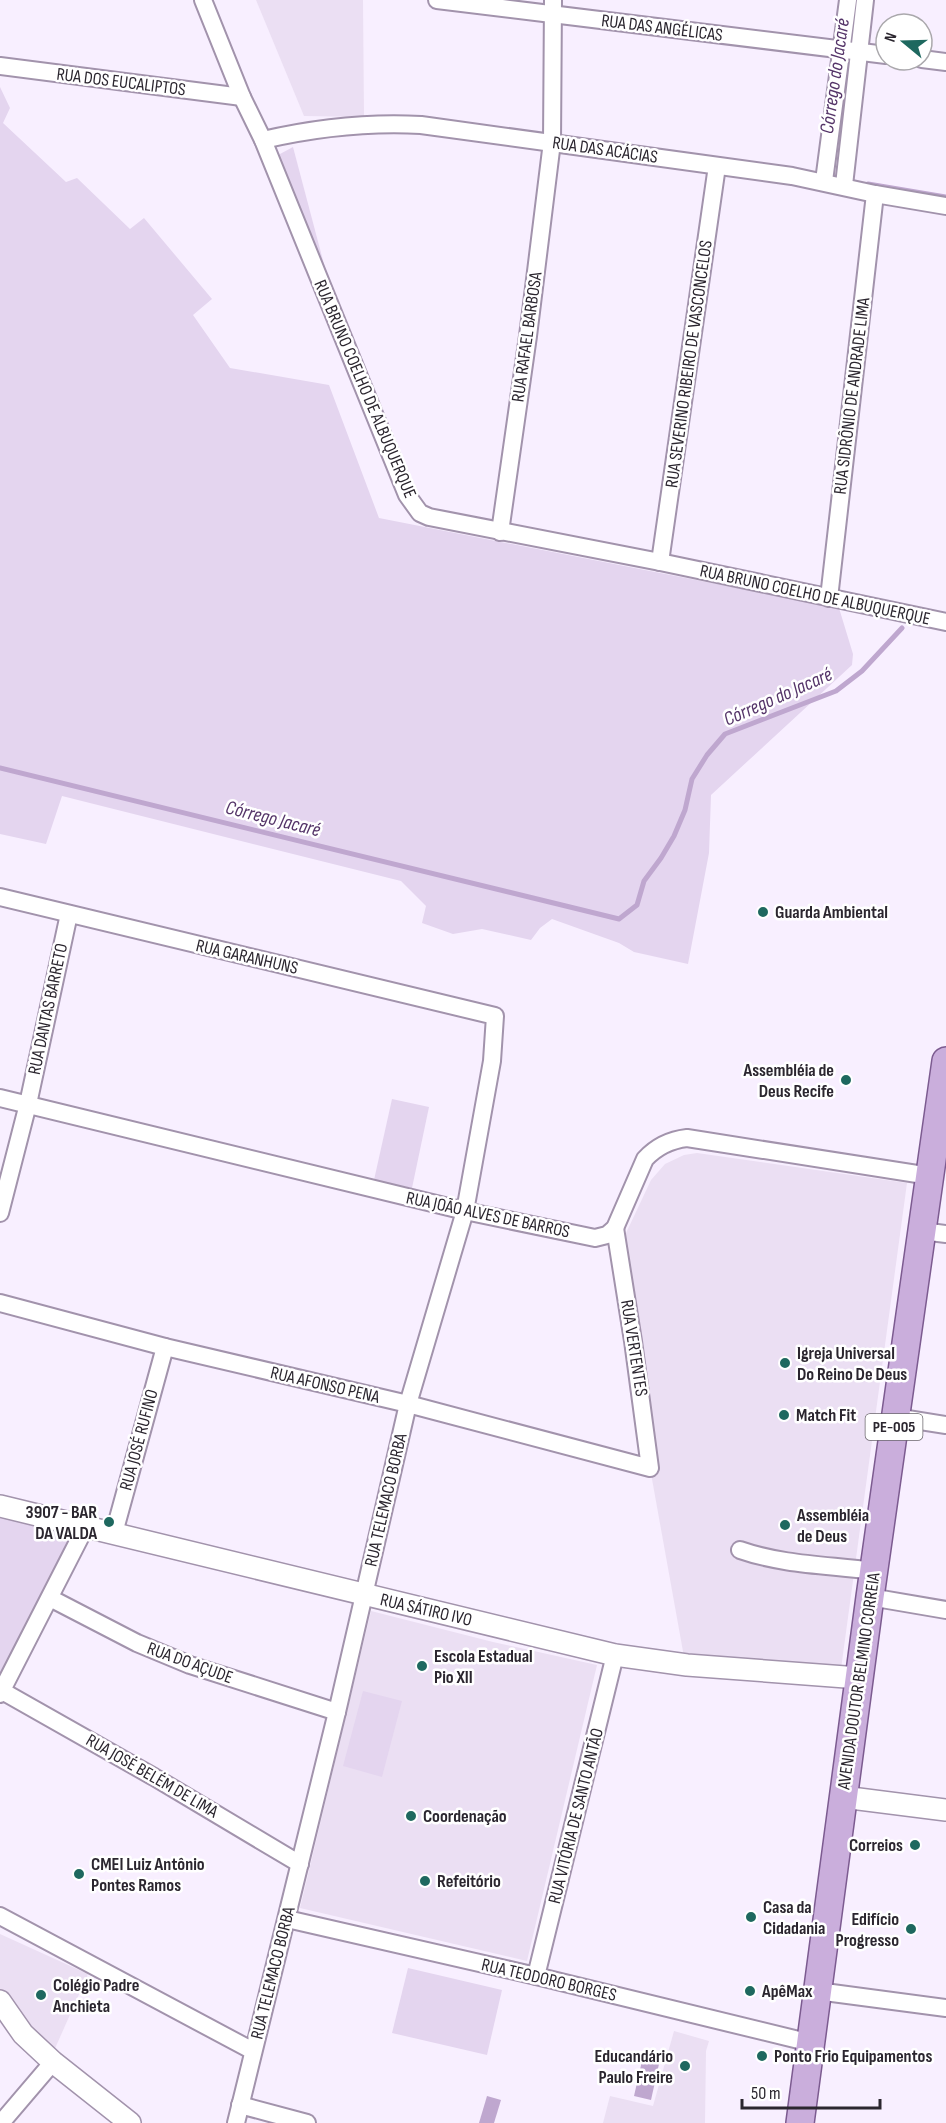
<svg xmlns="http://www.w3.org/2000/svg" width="946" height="2123" font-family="'Sofia Sans Condensed',sans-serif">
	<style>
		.built { fill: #ebdff3 }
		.green { fill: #e4d5ef }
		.water { fill: #bfa7cf }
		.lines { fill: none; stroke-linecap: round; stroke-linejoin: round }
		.stream { stroke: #bfa7cf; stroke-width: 5 }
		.minor-casing { stroke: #a293ac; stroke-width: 20 }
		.tertiary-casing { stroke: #a293ac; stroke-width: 24 }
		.primary-casing { stroke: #7c5b90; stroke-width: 30 }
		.minor { stroke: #fff; stroke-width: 16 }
		.tertiary { stroke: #fff; stroke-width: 21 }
		.primary { stroke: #caaedc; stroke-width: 27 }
		.poi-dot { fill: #1e685f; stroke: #fff; stroke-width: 2 }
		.labels { text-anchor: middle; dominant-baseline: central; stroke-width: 5; stroke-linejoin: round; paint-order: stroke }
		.shield { fill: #fff; stroke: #6b676d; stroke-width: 1.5 }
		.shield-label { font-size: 16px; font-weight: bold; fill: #2b262f }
		.street-label { font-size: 18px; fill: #2b262f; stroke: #fff }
		.poi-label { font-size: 18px; font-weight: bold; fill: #2b262f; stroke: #fff; text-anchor: start }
		.water-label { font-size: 20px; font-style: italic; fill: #553569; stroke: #fff }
	</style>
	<rect width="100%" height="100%" fill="#f8efff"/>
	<!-- built -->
	<g class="built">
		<polygon points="256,0 363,0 364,117 304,116"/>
		<polygon points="697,1153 907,1183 841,1669 684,1657 650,1468 618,1250 651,1180 665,1164 684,1155"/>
		<polygon points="371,1611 493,1642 597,1665 527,1961 300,1908"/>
		<polygon points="0,1934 88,1974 53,2053 5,2001 0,1989"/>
		<polygon points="674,2031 709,2041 706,2051 705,2123 603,2123 610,2096 653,2106"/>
	</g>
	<!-- green -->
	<g class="green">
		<polygon points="0,87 10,108 3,123 66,182 77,178 130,229 144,218 212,299 193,315 230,368 329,385 379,518 839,608 853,654 852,665 711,795 709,853 688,964 634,952 619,943 552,919 540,928 531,940 482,929 453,934 422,923 426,906 401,881 62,796 46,844 0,834"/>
		<polygon points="293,147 325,268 321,268 278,161 280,154"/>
		<polygon points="392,1099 429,1107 412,1188 374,1180"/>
		<polygon points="0,1512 74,1530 0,1679"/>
		<polygon points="363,1691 402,1701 382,1777 343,1766"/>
		<polygon points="408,1968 502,1990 487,2055 392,2033"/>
	</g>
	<!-- water -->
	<g class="water">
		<polygon points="642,2061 659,2064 651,2100 634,2096"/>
		<polygon points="487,2096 501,2100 494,2123 479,2123"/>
	</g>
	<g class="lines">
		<!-- stream -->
		<g class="stream">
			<polyline points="868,184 946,197"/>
			<polyline points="0,768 619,919 637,905 644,881 661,858 674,836 685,810 692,779 707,755 725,734 836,691 862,671 902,628"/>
		</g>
		<!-- minor casing -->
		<g class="minor-casing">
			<g id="minor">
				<polyline points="203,0 242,97 263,140 407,495 420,513 429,517 660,562 946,622"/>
				<polyline points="437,0 886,55"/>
				<polyline points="922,59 946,62"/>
				<polyline points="0,66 242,97"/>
				<path d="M263 140C315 128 367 122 421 125L792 176 875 194 946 206"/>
				<polyline points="824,181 848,0"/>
				<polyline points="844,185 865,0"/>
				<polyline points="500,532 528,336 552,142 553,0"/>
				<polyline points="660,562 717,166"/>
				<polyline points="829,598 875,194"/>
				<polyline points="0,897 495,1016 492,1061 465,1211 408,1404 337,1712 236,2123"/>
				<path d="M0 1098 465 1211 595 1238 607 1235 615 1228 645 1159C657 1146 670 1140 687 1138L930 1176"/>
				<polyline points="0,1213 28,1104 69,914"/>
				<polyline points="922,1231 946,1234"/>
				<polyline points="0,1303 165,1347 408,1404 650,1468 633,1341 615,1228"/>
				<polyline points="895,1417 946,1425"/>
				<polyline points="114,1533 165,1347"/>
				<path d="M740 1550C783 1565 829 1565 873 1571"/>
				<polyline points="870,1597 946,1610"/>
				<polyline points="50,1598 137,1643 190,1665 337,1712"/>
				<polyline points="2,1691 154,1777 300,1864"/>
				<polyline points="0,1694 86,1526"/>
				<polyline points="0,1916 253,2051"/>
				<polyline points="287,1919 536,1976 811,2043"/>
				<polyline points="536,1976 615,1655"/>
				<polyline points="817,1991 946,2008"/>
				<polyline points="240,2105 307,2123"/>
				<polyline points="1,2123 53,2062"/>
			</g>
		</g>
		<!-- tertiary casing -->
		<g class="tertiary-casing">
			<g id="tertiary">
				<polyline points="0,1506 615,1655 687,1665 859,1678"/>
				<polyline points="843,1797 946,1810"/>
				<polyline points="0,2001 23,2034 53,2062 130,2123"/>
			</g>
		</g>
		<!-- primary casing -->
		<g class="primary-casing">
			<polyline id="primary" points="800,2123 870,1597 946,1061"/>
		</g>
		<!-- minor -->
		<use href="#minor" class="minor"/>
		<!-- tertiary -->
		<use href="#tertiary" class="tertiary"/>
		<!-- primary -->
		<use href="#primary" class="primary"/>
	</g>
	<!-- markers -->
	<g class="poi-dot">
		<circle cx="763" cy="912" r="6"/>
		<circle cx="846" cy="1080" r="6"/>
		<circle cx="785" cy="1363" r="6"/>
		<circle cx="784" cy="1415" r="6"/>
		<circle cx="109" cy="1522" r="6"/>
		<circle cx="785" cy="1525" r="6"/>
		<circle cx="422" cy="1666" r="6"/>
		<circle cx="411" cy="1816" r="6"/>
		<circle cx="915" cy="1845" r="6"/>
		<circle cx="79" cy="1874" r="6"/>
		<circle cx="425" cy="1881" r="6"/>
		<circle cx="751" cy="1917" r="6"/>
		<circle cx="911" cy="1929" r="6"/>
		<circle cx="750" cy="1991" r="6"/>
		<circle cx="41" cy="1995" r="6"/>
		<circle cx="762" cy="2056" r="6"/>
		<circle cx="685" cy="2066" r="6"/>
	</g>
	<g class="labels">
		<!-- shield labels -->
		<rect class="shield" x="865.5" y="1414" width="57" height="26" rx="4.5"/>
		<g class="shield-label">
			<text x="894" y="1427">PE-005</text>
		</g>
		<!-- street labels -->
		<g class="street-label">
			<text transform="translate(662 28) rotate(7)">RUA DAS ANGÉLICAS</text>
			<text transform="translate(121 82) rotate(7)">RUA DOS EUCALIPTOS</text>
			<text transform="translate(605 150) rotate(8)">RUA DAS ACÁCIAS</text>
			<text transform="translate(527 337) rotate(-82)">RUA RAFAEL BARBOSA</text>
			<text transform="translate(689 364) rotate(-82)">RUA SEVERINO RIBEIRO DE VASCONCELOS</text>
			<text transform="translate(365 389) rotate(67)">RUA BRUNO COELHO DE ALBUQUERQUE</text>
			<text transform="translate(852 396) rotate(-83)">RUA SIDRÔNIO DE ANDRADE LIMA</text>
			<text transform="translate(815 595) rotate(12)">RUA BRUNO COELHO DE ALBUQUERQUE</text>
			<text transform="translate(247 957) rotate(13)">RUA GARANHUNS</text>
			<text transform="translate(48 1009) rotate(-78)">RUA DANTAS BARRETO</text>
			<text transform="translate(488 1215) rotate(12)">RUA JOÃO ALVES DE BARROS</text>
			<text transform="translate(634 1348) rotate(81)">RUA VERTENTES</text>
			<text transform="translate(325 1385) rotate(13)">RUA AFONSO PENA</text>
			<text transform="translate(139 1440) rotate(-75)">RUA JOSÉ RUFINO</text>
			<text transform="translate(386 1500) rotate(-77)">RUA TELEMACO BORBA</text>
			<text transform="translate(426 1610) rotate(13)">RUA SÁTIRO IVO</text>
			<text transform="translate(190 1663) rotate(20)">RUA DO AÇUDE</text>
			<text transform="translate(859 1681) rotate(-82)">AVENIDA DOUTOR BELMINO CORREIA</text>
			<text transform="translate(152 1776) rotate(30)">RUA JOSÉ BELÉM DE LIMA</text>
			<text transform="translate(576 1816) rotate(-76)">RUA VITÓRIA DE SANTO ANTÃO</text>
			<text transform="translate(273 1973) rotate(-76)">RUA TELEMACO BORBA</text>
			<text transform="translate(549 1980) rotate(13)">RUA TEODORO BORGES</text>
		</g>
		<!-- poi labels -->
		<g class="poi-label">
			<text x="775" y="912">Guarda Ambiental</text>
			<text x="834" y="1070" text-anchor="end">Assembléia de<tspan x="834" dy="21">Deus Recife</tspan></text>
			<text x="797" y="1353">Igreja Universal<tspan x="797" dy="21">Do Reino De Deus</tspan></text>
			<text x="796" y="1415">Match Fit</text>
			<text x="97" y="1512" text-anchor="end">3907 - BAR<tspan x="97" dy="21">DA VALDA</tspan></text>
			<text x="797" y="1515">Assembléia<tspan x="797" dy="21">de Deus</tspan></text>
			<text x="434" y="1656">Escola Estadual<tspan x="434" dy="21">Pio XII</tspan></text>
			<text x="423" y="1816">Coordenação</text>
			<text x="903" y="1845" text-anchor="end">Correios</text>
			<text x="91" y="1864">CMEI Luiz Antônio<tspan x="91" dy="21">Pontes Ramos</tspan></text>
			<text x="437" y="1881">Refeitório</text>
			<text x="763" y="1907">Casa da<tspan x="763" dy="21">Cidadania</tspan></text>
			<text x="899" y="1919" text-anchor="end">Edifício<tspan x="899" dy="21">Progresso</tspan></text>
			<text x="53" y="1985">Colégio Padre<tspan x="53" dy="21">Anchieta</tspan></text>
			<text x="762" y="1991">ApêMax</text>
			<text x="673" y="2056" text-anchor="end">Educandário<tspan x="673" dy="21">Paulo Freire</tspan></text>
			<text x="774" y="2056">Ponto Frio Equipamentos</text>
		</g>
		<!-- water labels -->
		<g class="water-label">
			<text transform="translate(835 76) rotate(-82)">Córrego do Jacaré</text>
			<text transform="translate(778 697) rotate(-24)">Córrego do Jacaré</text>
			<text transform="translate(273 819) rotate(14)">Córrego Jacaré</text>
		</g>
	</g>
	<!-- north arrow -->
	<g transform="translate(904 42) rotate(289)"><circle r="28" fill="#ffffff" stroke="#aaa8ac" stroke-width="1.5"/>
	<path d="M0-4.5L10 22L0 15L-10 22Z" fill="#1e685f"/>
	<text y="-9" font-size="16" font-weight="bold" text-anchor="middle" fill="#2b262f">N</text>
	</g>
	<!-- scale -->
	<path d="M742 2099v9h138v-9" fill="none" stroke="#2b262f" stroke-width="3"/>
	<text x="751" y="2099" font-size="18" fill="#2b262f" stroke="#ffffff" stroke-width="4.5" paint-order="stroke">50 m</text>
</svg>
